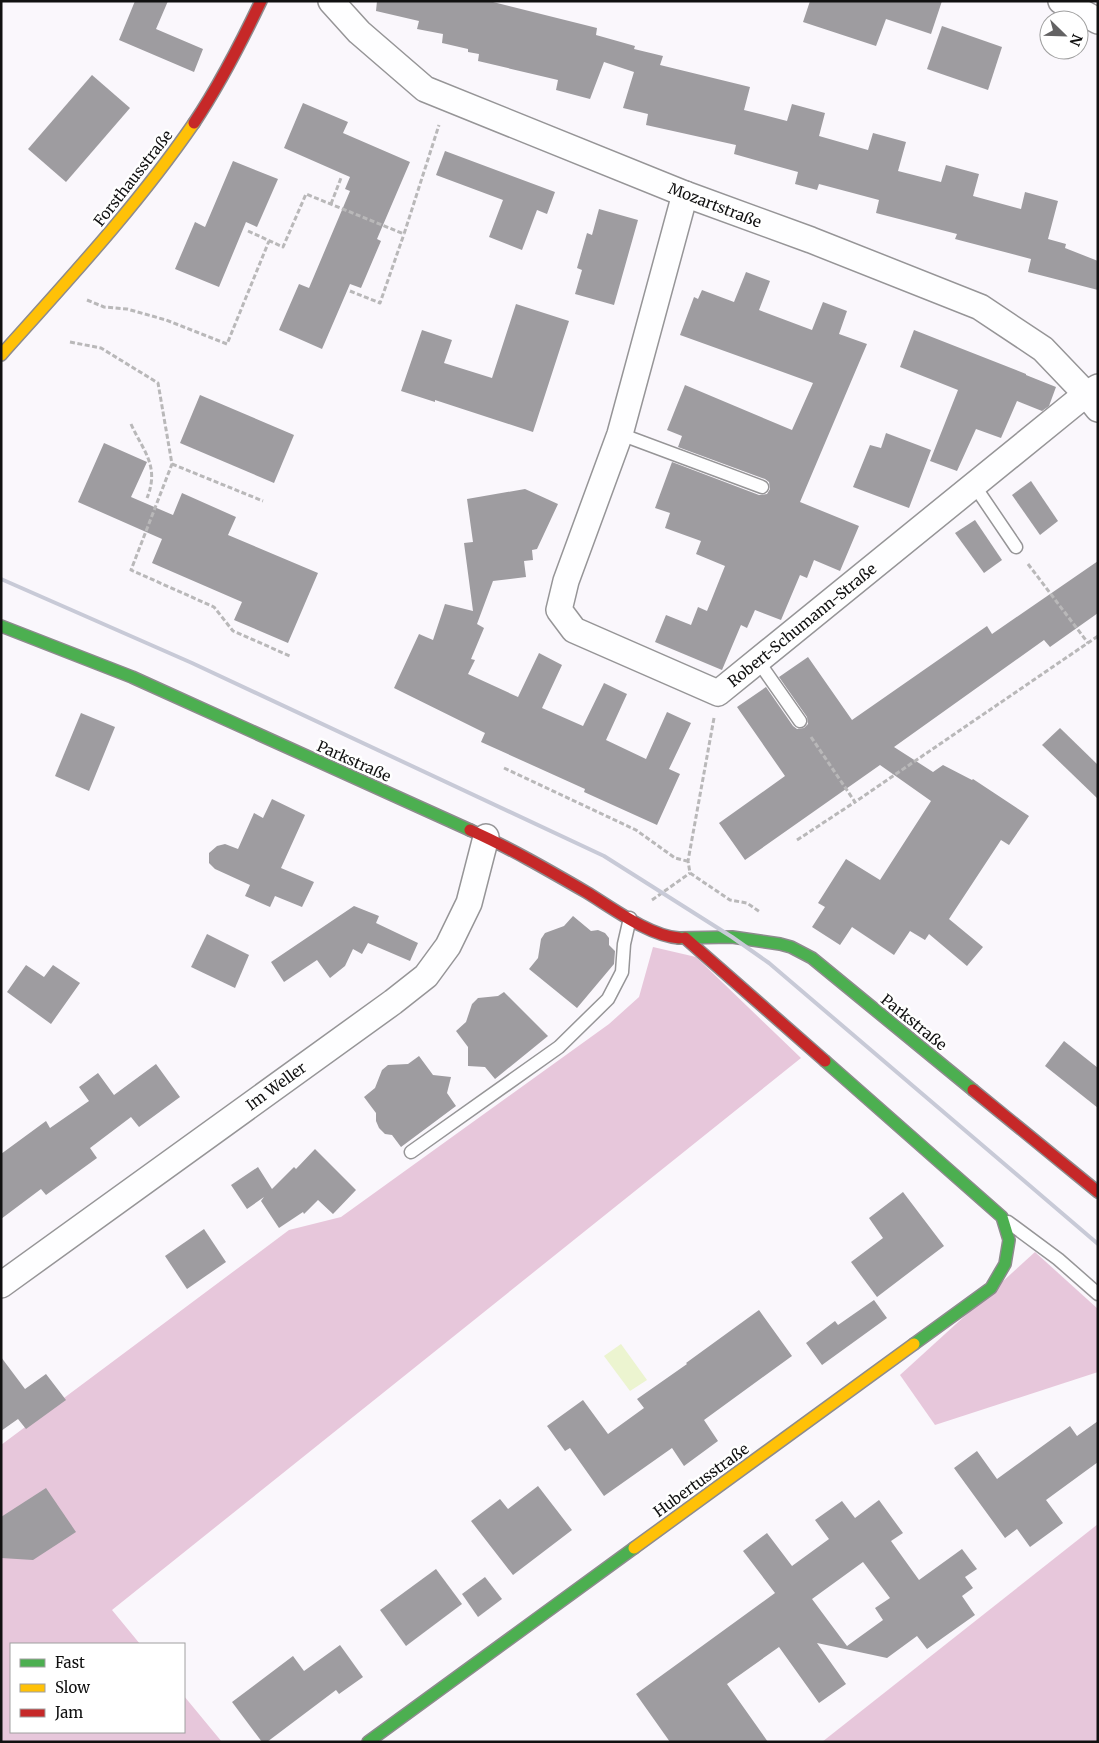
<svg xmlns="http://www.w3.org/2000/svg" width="1099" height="1743" font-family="Merriweather,serif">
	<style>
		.forest { fill: #e7c7db }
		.water { fill: #ecf4d0 }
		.building { fill: #9e9ca0; fill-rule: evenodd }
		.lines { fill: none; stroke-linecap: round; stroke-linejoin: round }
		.lane-casing { stroke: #969597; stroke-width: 15 }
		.street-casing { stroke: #969597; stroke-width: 28 }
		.fast-casing { stroke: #8d8b8d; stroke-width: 14 }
		.slow-casing { stroke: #8d8b8d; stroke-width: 14 }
		.jam-casing { stroke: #8d8b8d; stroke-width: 14 }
		.path { stroke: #b9b8b9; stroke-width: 3; stroke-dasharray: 5 2.5; stroke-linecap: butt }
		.lane { stroke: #fefeff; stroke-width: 12 }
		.street { stroke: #fefeff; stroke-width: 25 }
		.fast { stroke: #4caf50; stroke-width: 11 }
		.slow { stroke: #ffc107; stroke-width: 11 }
		.jam { stroke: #c62828; stroke-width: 11 }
		.rail { stroke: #c8cad7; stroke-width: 4 }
		.labels { text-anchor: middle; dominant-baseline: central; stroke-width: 5; stroke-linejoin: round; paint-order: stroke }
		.street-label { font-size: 15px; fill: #111; stroke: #fff }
	</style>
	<rect width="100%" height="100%" fill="#faf7fc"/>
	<!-- forest -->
	<g class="forest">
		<polygon points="653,947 696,957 801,1058 112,1610 140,1644 11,1644 11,1732 184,1732 184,1696 222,1742 1,1742 1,1445 289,1230 341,1217 609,1024 639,997"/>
		<polygon points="1035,1252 1098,1309 1098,1372 935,1425 900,1375"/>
		<polygon points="1098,1524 1098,1742 822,1742"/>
	</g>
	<!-- water -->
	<polygon class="water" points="621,1344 647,1380 630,1391 604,1356"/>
	<!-- building -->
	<g class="building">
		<polygon points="135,1 168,1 156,29 203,49 194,72 119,40"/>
		<polygon points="377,1 489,1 597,28 596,35 635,46 634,49 663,56 660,65 750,87 744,110 787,121 792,104 825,113 819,136 868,150 873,133 906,142 898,171 941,182 946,165 979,174 973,196 1021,209 1025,192 1058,201 1048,239 1066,244 1065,248 1098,261 1098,290 1028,272 1031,259 955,239 957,234 876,213 879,200 819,184 817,190 795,184 798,172 734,154 736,145 646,125 648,114 623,108 634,72 604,62 590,99 556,90 558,80 478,61 479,54 468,52 468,49 442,43 443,34 417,29 419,21 376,11"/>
		<polygon points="810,1 942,1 931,34 886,19 876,46 803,22"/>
		<polygon points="942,26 1002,47 988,90 927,69"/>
		<polygon points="92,75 130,108 66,182 28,149"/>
		<polygon points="303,103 348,122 343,133 410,162 377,239 381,241 361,288 350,284 322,349 279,330 299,284 309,288 350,191 345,189 350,177 284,148"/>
		<polygon points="445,151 555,192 547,214 537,210 522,250 489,237 503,200 436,175"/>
		<polygon points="233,161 278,179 257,227 246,222 219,287 175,269 195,222 205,227"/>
		<polygon points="599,209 638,220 614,305 575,294 582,270 577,268 587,233 592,235"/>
		<polygon points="746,272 770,281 759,310 812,330 823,302 847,311 839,334 867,344 800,502 859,526 840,571 814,560 807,578 800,575 781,620 755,610 747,628 741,625 722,670 655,642 666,615 691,625 698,607 707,611 725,566 696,554 701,541 665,528 670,513 655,508 672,462 759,495 767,494 770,489 769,482 765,479 678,447 682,436 667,430 685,385 792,430 813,383 680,335 694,297 698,299 702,290 734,302"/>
		<polygon points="516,304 569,321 533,432 435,400 435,402 401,391 422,330 452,340 444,363 492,378"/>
		<polygon points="914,330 1026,374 1026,375 1056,387 1049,406 1042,411 1017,401 1001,438 976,429 957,471 930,461 958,390 900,367"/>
		<polygon points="200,395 294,435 274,483 180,443"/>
		<polygon points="886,433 931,450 909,508 853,487 870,445 881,448"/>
		<polygon points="104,443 147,462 131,497 173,515 182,493 236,517 228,535 318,573 288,643 234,620 242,602 152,563 162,539 78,502"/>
		<polygon points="1031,481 1058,521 1040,535 1012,495"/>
		<polygon points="525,489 558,504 537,549 532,550 533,560 524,561 526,577 493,581 477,624 484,628 471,659 475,660 468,674 518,697 539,653 562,665 542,708 583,726 604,683 627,694 606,740 646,759 667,712 691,723 669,769 680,774 657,825 584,792 585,789 481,742 485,733 394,688 419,634 433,640 445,604 473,611 464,543 473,542 467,499"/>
		<polygon points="975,520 1002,560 984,573 955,533"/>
		<polygon points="1098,561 1098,613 1050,647 1044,640 894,747 933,772 943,765 972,780 973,779 1029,816 1009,845 1001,840 949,919 983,947 967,966 929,934 925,940 910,931 894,955 852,927 840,945 812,927 825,907 818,903 846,859 880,880 931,801 880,765 745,860 719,823 785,776 737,707 766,687 793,726 797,729 804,728 808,724 807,717 779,677 808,657 852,720 987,626 992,634"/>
		<polygon points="81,713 115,727 89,791 55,776"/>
		<polygon points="1060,728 1098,765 1098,799 1042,745"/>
		<polygon points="272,799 305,815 281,868 314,882 302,907 275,896 270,907 245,896 250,885 215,869 209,863 209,853 217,846 225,844 238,849 254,813 263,818"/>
		<polygon points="354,906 379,916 376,923 418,943 410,961 368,943 362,954 353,949 345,966 330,978 317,960 284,982 271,962"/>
		<polygon points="573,916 591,931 598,930 605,933 609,938 609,945 615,951 614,964 577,1008 529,969 538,958 541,939 545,933 564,926"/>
		<polygon points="207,934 249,955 235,988 191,967"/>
		<polygon points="26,965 44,977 53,965 80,983 51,1024 7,992"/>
		<polygon points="504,992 548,1036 495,1079 485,1067 468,1066 468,1047 456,1031 466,1022 472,1004 478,998 498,996"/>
		<polygon points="1064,1041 1098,1068 1098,1108 1045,1066"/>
		<polygon points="419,1056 433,1075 451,1077 447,1093 456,1106 401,1147 392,1135 385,1134 379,1128 376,1121 376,1113 364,1097 375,1088 382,1070 388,1065 408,1064"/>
		<polygon points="156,1064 180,1097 139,1127 131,1117 90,1148 97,1158 46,1195 41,1189 1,1219 1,1154 46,1121 50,1128 89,1101 79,1087 98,1073 114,1095"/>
		<polygon points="315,1149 356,1190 333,1214 318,1200 304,1214 303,1212 279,1228 261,1201 264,1197 247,1209 231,1185 258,1167 272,1189 294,1167 296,1169"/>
		<polygon points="903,1192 944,1246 877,1297 851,1262 883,1238 869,1218"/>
		<polygon points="204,1229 226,1262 187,1289 165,1256"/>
		<polygon points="874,1300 887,1318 822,1365 806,1343 835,1321 838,1325"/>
		<polygon points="759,1310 792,1356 704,1420 718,1441 684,1466 672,1448 604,1496 570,1448 565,1451 547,1426 583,1400 608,1434 644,1408 637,1399 687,1364 686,1363"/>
		<polygon points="1,1357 25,1389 46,1374 66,1400 26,1429 18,1419 1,1431"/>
		<polygon points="1098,1421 1098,1462 1046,1500 1063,1523 1030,1547 1017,1529 1005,1538 954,1468 977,1451 997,1479 1070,1426 1077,1436"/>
		<polygon points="538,1486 572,1530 513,1575 471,1521 500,1499 508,1509"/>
		<polygon points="46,1488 76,1532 33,1560 1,1558 1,1517"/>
		<path d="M879 1500 903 1533 891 1541 919 1580 962 1549 977 1569 965 1577 973 1588 962 1596 975 1615 927 1649 917 1636 887 1658 817 1643 846 1684 819 1703 779 1647 727 1684 768 1742H670L636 1694 775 1593 743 1551 767 1533 792 1566 829 1539 815 1520 842 1501 855 1518ZM863 1562 890 1598 875 1608 883 1620 847 1646 812 1599Z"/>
		<polygon points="436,1569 462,1604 406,1646 380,1610"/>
		<polygon points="485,1577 502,1599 478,1617 462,1594"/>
		<polygon points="340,1645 363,1677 339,1694 336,1690 267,1742 262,1742 232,1702 293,1656 304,1671"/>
	</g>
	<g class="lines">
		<!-- lane casing -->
		<g class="lane-casing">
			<g id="lane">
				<polyline points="620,434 762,487"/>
				<polyline points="974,485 1016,547"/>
				<polyline points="758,661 800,721"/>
				<polyline points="411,1152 559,1047 608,999 622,972 624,944 630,918"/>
				<polyline points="1008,1222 1058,1259 1098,1294"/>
			</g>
		</g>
		<!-- street casing -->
		<g class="street-casing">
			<g id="street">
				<polyline points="331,1 359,32 425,89 685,194 811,240 980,307 1043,349 1086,394 1098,409"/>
				<polyline points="1061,1 1098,21"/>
				<polyline points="685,194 620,434 566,581 559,610 574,630 718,693 1086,394 1098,387"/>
				<polyline points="1,1285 393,1002 426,976 448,946 469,903 486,837"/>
			</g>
		</g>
		<!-- fast casing -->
		<g class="fast-casing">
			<g id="fast">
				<polyline points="1,626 132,677 470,830"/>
				<polyline points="679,938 732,937 780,944 791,947 812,958 973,1090"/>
				<polyline points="825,1061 1002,1217 1009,1240 1005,1264 991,1288 914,1344"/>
				<polyline points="368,1742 634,1548"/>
			</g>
		</g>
		<!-- slow casing -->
		<g class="slow-casing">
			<g id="slow">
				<path d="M1 355C68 280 137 206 194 123"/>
				<polyline points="634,1548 914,1344"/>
			</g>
		</g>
		<!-- jam casing -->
		<g class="jam-casing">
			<g id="jam">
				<path d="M194 123C220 84 241 43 261 1"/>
				<path d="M470 830C510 848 548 870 586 892 611 907 649 936 679 938"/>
				<polyline points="685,938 825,1061"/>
				<polyline points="973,1090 1098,1192"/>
			</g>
		</g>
		<!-- path -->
		<g class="path">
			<polyline points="331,204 341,178"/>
			<polyline points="248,231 283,247 306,194 404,234 439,125"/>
			<polyline points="350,291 380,303 404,234"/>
			<polyline points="87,300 104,307 127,309 166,320 227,344 269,241"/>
			<polyline points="70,342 101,348 158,383 172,464 131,570 214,607 233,631 290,656"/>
			<path d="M131 424C143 451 160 466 147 498"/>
			<polyline points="172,464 263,501"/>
			<polyline points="1028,564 1088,643"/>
			<polyline points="714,718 688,861 690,873 730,900 747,903 760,912"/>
			<polyline points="811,737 855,802 1098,636"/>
			<polyline points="504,768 636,830 675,858 687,861"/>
			<polyline points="797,840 855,802"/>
			<polyline points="652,900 690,873"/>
		</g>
		<!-- lane -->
		<use href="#lane" class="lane"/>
		<!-- street -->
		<use href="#street" class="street"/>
		<!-- fast -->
		<use href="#fast" class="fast"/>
		<!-- slow -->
		<use href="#slow" class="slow"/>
		<!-- jam -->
		<use href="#jam" class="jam"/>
		<!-- rail -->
		<polyline class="rail" points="1,579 192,663 604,856 732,937 769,963 1098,1244"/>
	</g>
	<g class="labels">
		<!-- street labels -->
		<g class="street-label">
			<text transform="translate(133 178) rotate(-52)">Forsthausstraße</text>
			<text transform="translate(715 205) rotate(21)">Mozartstraße</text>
			<text transform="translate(802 625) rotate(-39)">Robert-Schumann-Straße</text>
			<text transform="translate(354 761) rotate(24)">Parkstraße</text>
			<text transform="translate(914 1022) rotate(39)">Parkstraße</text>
			<text transform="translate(276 1086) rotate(-36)">Im Weller</text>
			<text transform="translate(701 1480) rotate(-36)">Hubertusstraße</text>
		</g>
	</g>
	<!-- border -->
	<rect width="1099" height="1743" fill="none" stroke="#111111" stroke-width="5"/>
	<!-- legend -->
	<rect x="10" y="1643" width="175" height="90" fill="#ffffff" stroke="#a0a0a0"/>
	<rect x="20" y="1659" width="25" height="8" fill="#4caf50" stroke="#a0a0a0"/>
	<text x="55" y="1668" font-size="15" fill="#111111">Fast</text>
	<rect x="20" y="1684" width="25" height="8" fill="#ffc107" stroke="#a0a0a0"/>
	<text x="55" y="1693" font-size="15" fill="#111111">Slow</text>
	<rect x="20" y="1709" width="25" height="8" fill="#c62828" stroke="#a0a0a0"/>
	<text x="55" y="1718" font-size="15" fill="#111111">Jam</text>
	<!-- north arrow -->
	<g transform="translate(1064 35) rotate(113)"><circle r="24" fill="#ffffff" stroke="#a0a0a0"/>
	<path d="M0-4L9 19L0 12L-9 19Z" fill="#636263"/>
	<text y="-8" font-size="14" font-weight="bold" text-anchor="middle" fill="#111111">N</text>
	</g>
</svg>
